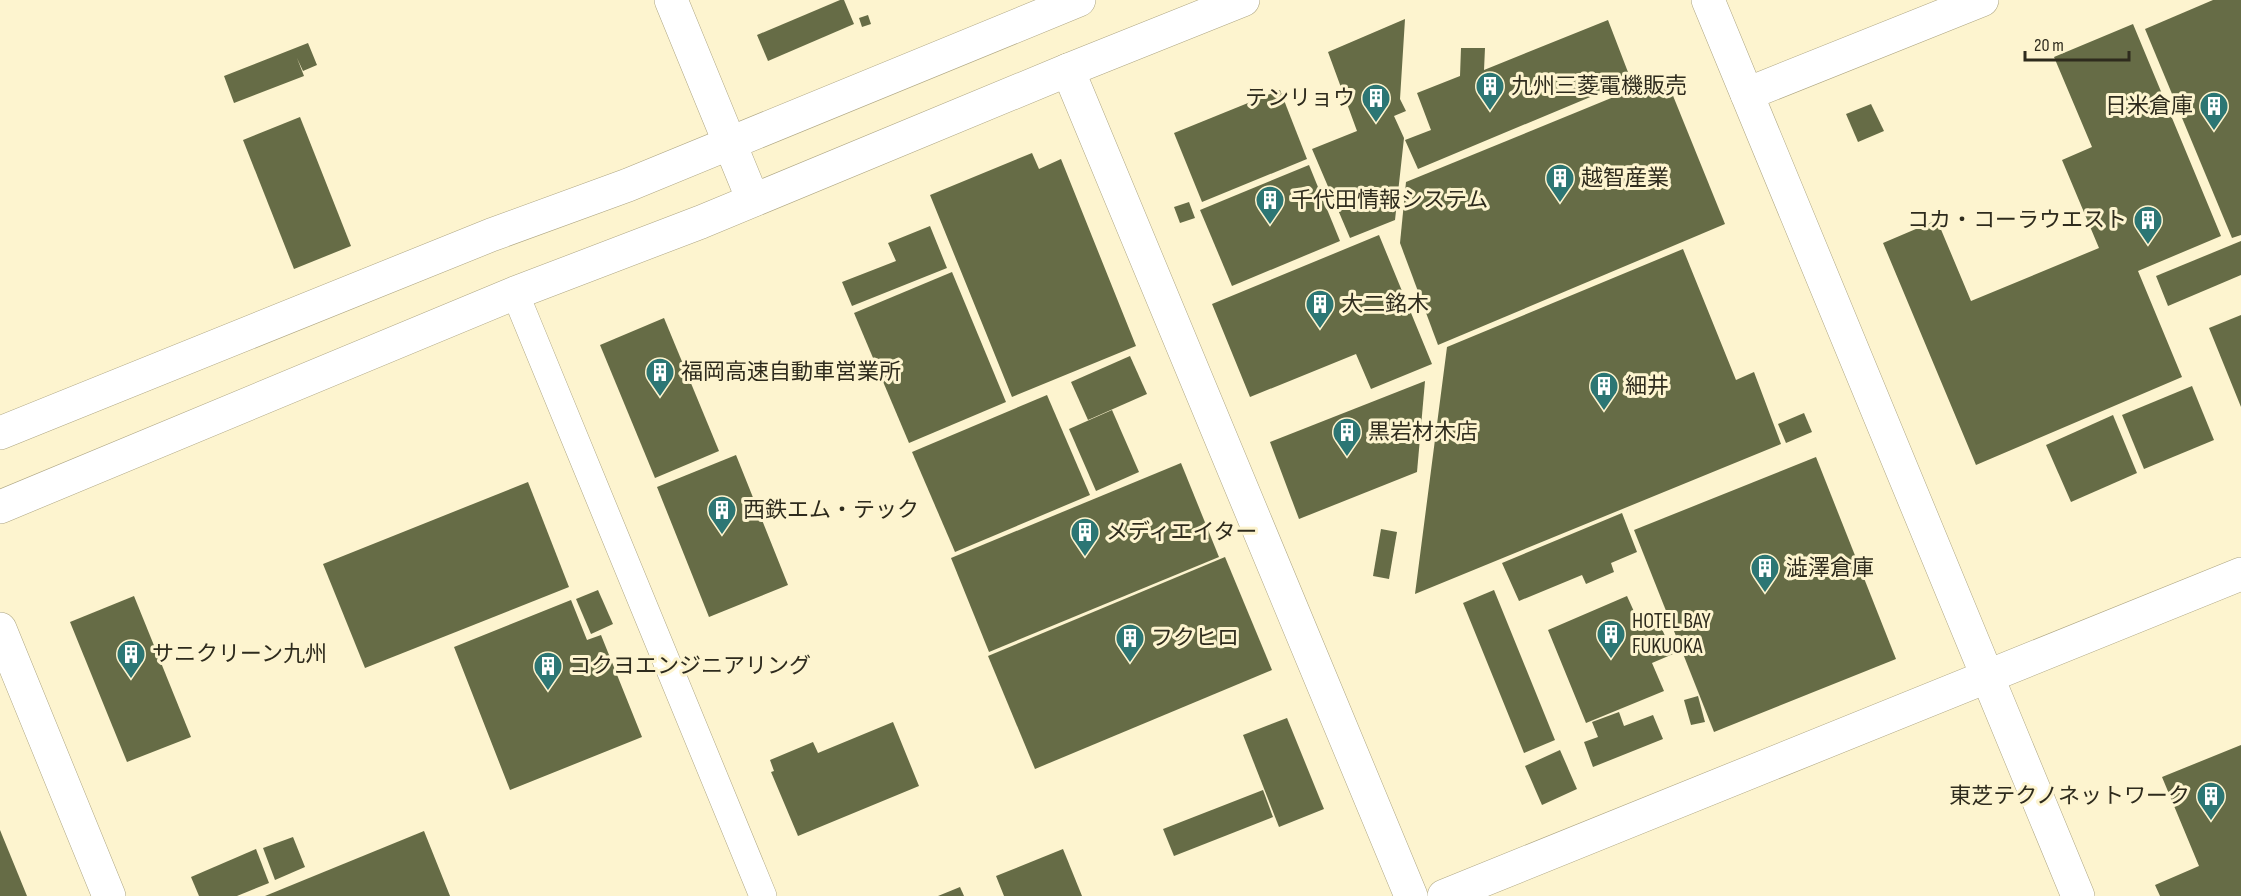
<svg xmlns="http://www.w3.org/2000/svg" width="2241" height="896" font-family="'Sofia Sans Condensed','Noto Sans JP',sans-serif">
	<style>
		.building { fill: #666c46 }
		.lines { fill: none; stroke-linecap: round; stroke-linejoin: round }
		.minor-casing { stroke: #aea683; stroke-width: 28 }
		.tertiary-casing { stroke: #aea683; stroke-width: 34 }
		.minor { stroke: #fff; stroke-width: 27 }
		.tertiary { stroke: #fff; stroke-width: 33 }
		.labels { text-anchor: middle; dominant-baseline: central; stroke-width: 6; stroke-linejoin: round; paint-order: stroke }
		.poi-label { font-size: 22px; fill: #2e2b1d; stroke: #fdf4cf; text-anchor: start }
	</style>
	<rect width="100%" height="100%" fill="#fdf4cf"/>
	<!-- building -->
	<g class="building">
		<polygon points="840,0 844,0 854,24 768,61 757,35"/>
		<polygon points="2213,0 2241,0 2241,235 2232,238 2145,29"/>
		<polygon points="868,15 871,24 862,27 859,18"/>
		<polygon points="1405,19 1400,99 1406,111 1394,116 1404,138 1395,220 1350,238 1312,149 1357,131 1328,52"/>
		<polygon points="1608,20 1631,80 1418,169 1405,140 1431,130 1417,93 1460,76 1461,48 1485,48 1484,70"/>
		<polygon points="2133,24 2221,236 2138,271 2182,377 1976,465 1883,243 1937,220 1971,301 2099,248 2062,160 2092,147 2054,57"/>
		<polygon points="308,43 317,65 303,71 297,58 304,76 234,103 224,76"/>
		<polygon points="1665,76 1725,224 1438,345 1400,243 1406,182"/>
		<polygon points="1280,90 1307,159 1202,202 1174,133"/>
		<polygon points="1871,104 1884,131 1858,142 1846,114"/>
		<polygon points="300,117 351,246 294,269 243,140"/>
		<polygon points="1032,153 1039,169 1061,159 1136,346 1012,397 930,195"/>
		<polygon points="1309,165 1340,241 1232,286 1200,210"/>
		<polygon points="1189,202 1195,218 1180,223 1174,207"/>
		<polygon points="930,226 947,268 852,306 842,282 896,261 888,243"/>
		<polygon points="1379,235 1432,364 1371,389 1356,354 1250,397 1212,304"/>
		<polygon points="2241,241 2241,275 2168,306 2156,276"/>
		<polygon points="1683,249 1736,380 1754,372 1781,444 1415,594 1447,347"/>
		<polygon points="952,272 1006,402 909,443 854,313"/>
		<polygon points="2241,315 2241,407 2209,328"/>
		<polygon points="664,318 719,451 655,478 600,345"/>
		<polygon points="1130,356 1147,394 1088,420 1071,382"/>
		<polygon points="1425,381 1417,472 1299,519 1270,442"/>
		<polygon points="2192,386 2214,440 2144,469 2122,415"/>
		<polygon points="1047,395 1090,495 955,552 912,452"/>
		<polygon points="1112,410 1139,472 1096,491 1069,429"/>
		<polygon points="1804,413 1812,432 1786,443 1778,424"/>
		<polygon points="2113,415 2137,473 2071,502 2046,445"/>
		<polygon points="736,455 788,585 709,617 657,487"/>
		<polygon points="1816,457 1896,659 1714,732 1634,530"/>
		<polygon points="1181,463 1219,557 989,652 951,558"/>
		<polygon points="528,482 569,587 365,668 323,564"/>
		<polygon points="1622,513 1637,552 1611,563 1614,572 1586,584 1582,575 1519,601 1502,563"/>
		<polygon points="1381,529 1397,532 1389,579 1373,576"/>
		<polygon points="1225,557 1272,670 1035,769 988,656"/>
		<polygon points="598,590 613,624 591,634 576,599"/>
		<polygon points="1494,590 1555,740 1524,753 1463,603"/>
		<polygon points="134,596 191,737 127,762 70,622"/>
		<polygon points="1627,596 1641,627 1658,620 1673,654 1652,663 1664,691 1586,723 1548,630"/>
		<polygon points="571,600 587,640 601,635 642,737 510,790 454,647"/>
		<polygon points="1698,696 1705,722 1691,725 1684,700"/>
		<polygon points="1619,712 1624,726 1653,715 1663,739 1593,767 1584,742 1598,737 1592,722"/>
		<polygon points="1287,718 1324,809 1279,827 1243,735"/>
		<polygon points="893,722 919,786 798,836 771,772 774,771 770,760 813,742 818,753"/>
		<polygon points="2241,745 2241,896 2160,896 2155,885 2199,866 2162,777"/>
		<polygon points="1560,750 1577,789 1542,805 1525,766"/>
		<polygon points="1263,790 1273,817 1174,856 1163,829"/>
		<polygon points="0,830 27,896 0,896"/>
		<polygon points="424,831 450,896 265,896"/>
		<polygon points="293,837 305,867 275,880 263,848"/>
		<polygon points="256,849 269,883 237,896 199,896 191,877"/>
		<polygon points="1063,849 1082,896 1004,896 996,876"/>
		<polygon points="960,887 964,896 938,896"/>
	</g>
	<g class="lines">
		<!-- minor casing -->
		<g class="minor-casing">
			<polyline id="minor" points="515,293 763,896"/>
		</g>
		<!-- tertiary casing -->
		<g class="tertiary-casing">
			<g id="tertiary">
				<polyline points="671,0 753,200"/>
				<polyline points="1708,0 2078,896"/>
				<polyline points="1068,70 1411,896"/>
				<polyline points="1747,94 1982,0"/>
				<polyline points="0,433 491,235 628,185 1079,0"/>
				<polyline points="0,507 515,293 701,222 1068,70 1243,0"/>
				<polyline points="0,629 109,896"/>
				<polyline points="1444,896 2241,574"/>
			</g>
		</g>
		<!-- minor -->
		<use href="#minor" class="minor"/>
		<!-- tertiary -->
		<use href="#tertiary" class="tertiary"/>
	</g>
	<!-- icons -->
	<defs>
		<g id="building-pin" transform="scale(1.5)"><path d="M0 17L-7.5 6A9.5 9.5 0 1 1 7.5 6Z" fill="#2c7674" stroke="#fdf4cf"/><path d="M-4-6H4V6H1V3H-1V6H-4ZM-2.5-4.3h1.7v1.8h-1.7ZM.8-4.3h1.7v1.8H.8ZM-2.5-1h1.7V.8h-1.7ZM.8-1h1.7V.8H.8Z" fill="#fff"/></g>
	</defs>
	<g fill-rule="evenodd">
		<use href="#building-pin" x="1490" y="86"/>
		<use href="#building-pin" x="1376" y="98"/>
		<use href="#building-pin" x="2214" y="106"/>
		<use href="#building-pin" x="1560" y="178"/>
		<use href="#building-pin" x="1270" y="200"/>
		<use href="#building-pin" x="2148" y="220"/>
		<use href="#building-pin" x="1320" y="304"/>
		<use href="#building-pin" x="660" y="372"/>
		<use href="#building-pin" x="1604" y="386"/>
		<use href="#building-pin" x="1347" y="432"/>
		<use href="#building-pin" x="722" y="510"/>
		<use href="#building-pin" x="1085" y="532"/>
		<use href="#building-pin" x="1765" y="568"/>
		<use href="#building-pin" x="1611" y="634"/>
		<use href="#building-pin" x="1130" y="638"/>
		<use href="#building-pin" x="131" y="654"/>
		<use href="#building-pin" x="548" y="666"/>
		<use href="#building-pin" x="2211" y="796"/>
	</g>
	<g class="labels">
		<!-- poi labels -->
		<g class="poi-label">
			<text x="1511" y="86">九州三菱電機販売</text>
			<text x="1355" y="98" text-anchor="end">テンリョウ</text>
			<text x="2193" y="106" text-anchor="end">日米倉庫</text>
			<text x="1581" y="178">越智産業</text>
			<text x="1291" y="200">千代田情報システム</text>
			<text x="2127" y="220" text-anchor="end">コカ・コーラウエスト</text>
			<text x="1341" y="304">大二銘木</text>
			<text x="681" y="372">福岡高速自動車営業所</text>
			<text x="1625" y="386">細井</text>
			<text x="1368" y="432">黒岩材木店</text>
			<text x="743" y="510">西鉄エム・テック</text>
			<text x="1106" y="532">メディエイター</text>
			<text x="1786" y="568">澁澤倉庫</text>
			<text x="1632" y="621">HOTEL BAY<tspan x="1632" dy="25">FUKUOKA</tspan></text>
			<text x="1151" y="638">フクヒロ</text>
			<text x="152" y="654">サニクリーン九州</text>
			<text x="569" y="666">コクヨエンジニアリング</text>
			<text x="2190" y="796" text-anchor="end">東芝テクノネットワーク</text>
		</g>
	</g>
	<!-- scale -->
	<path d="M2025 51v9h104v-9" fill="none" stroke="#2e2b1d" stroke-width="3"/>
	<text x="2034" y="51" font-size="18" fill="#2e2b1d" stroke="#fdf4cf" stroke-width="4.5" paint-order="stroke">20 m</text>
</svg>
